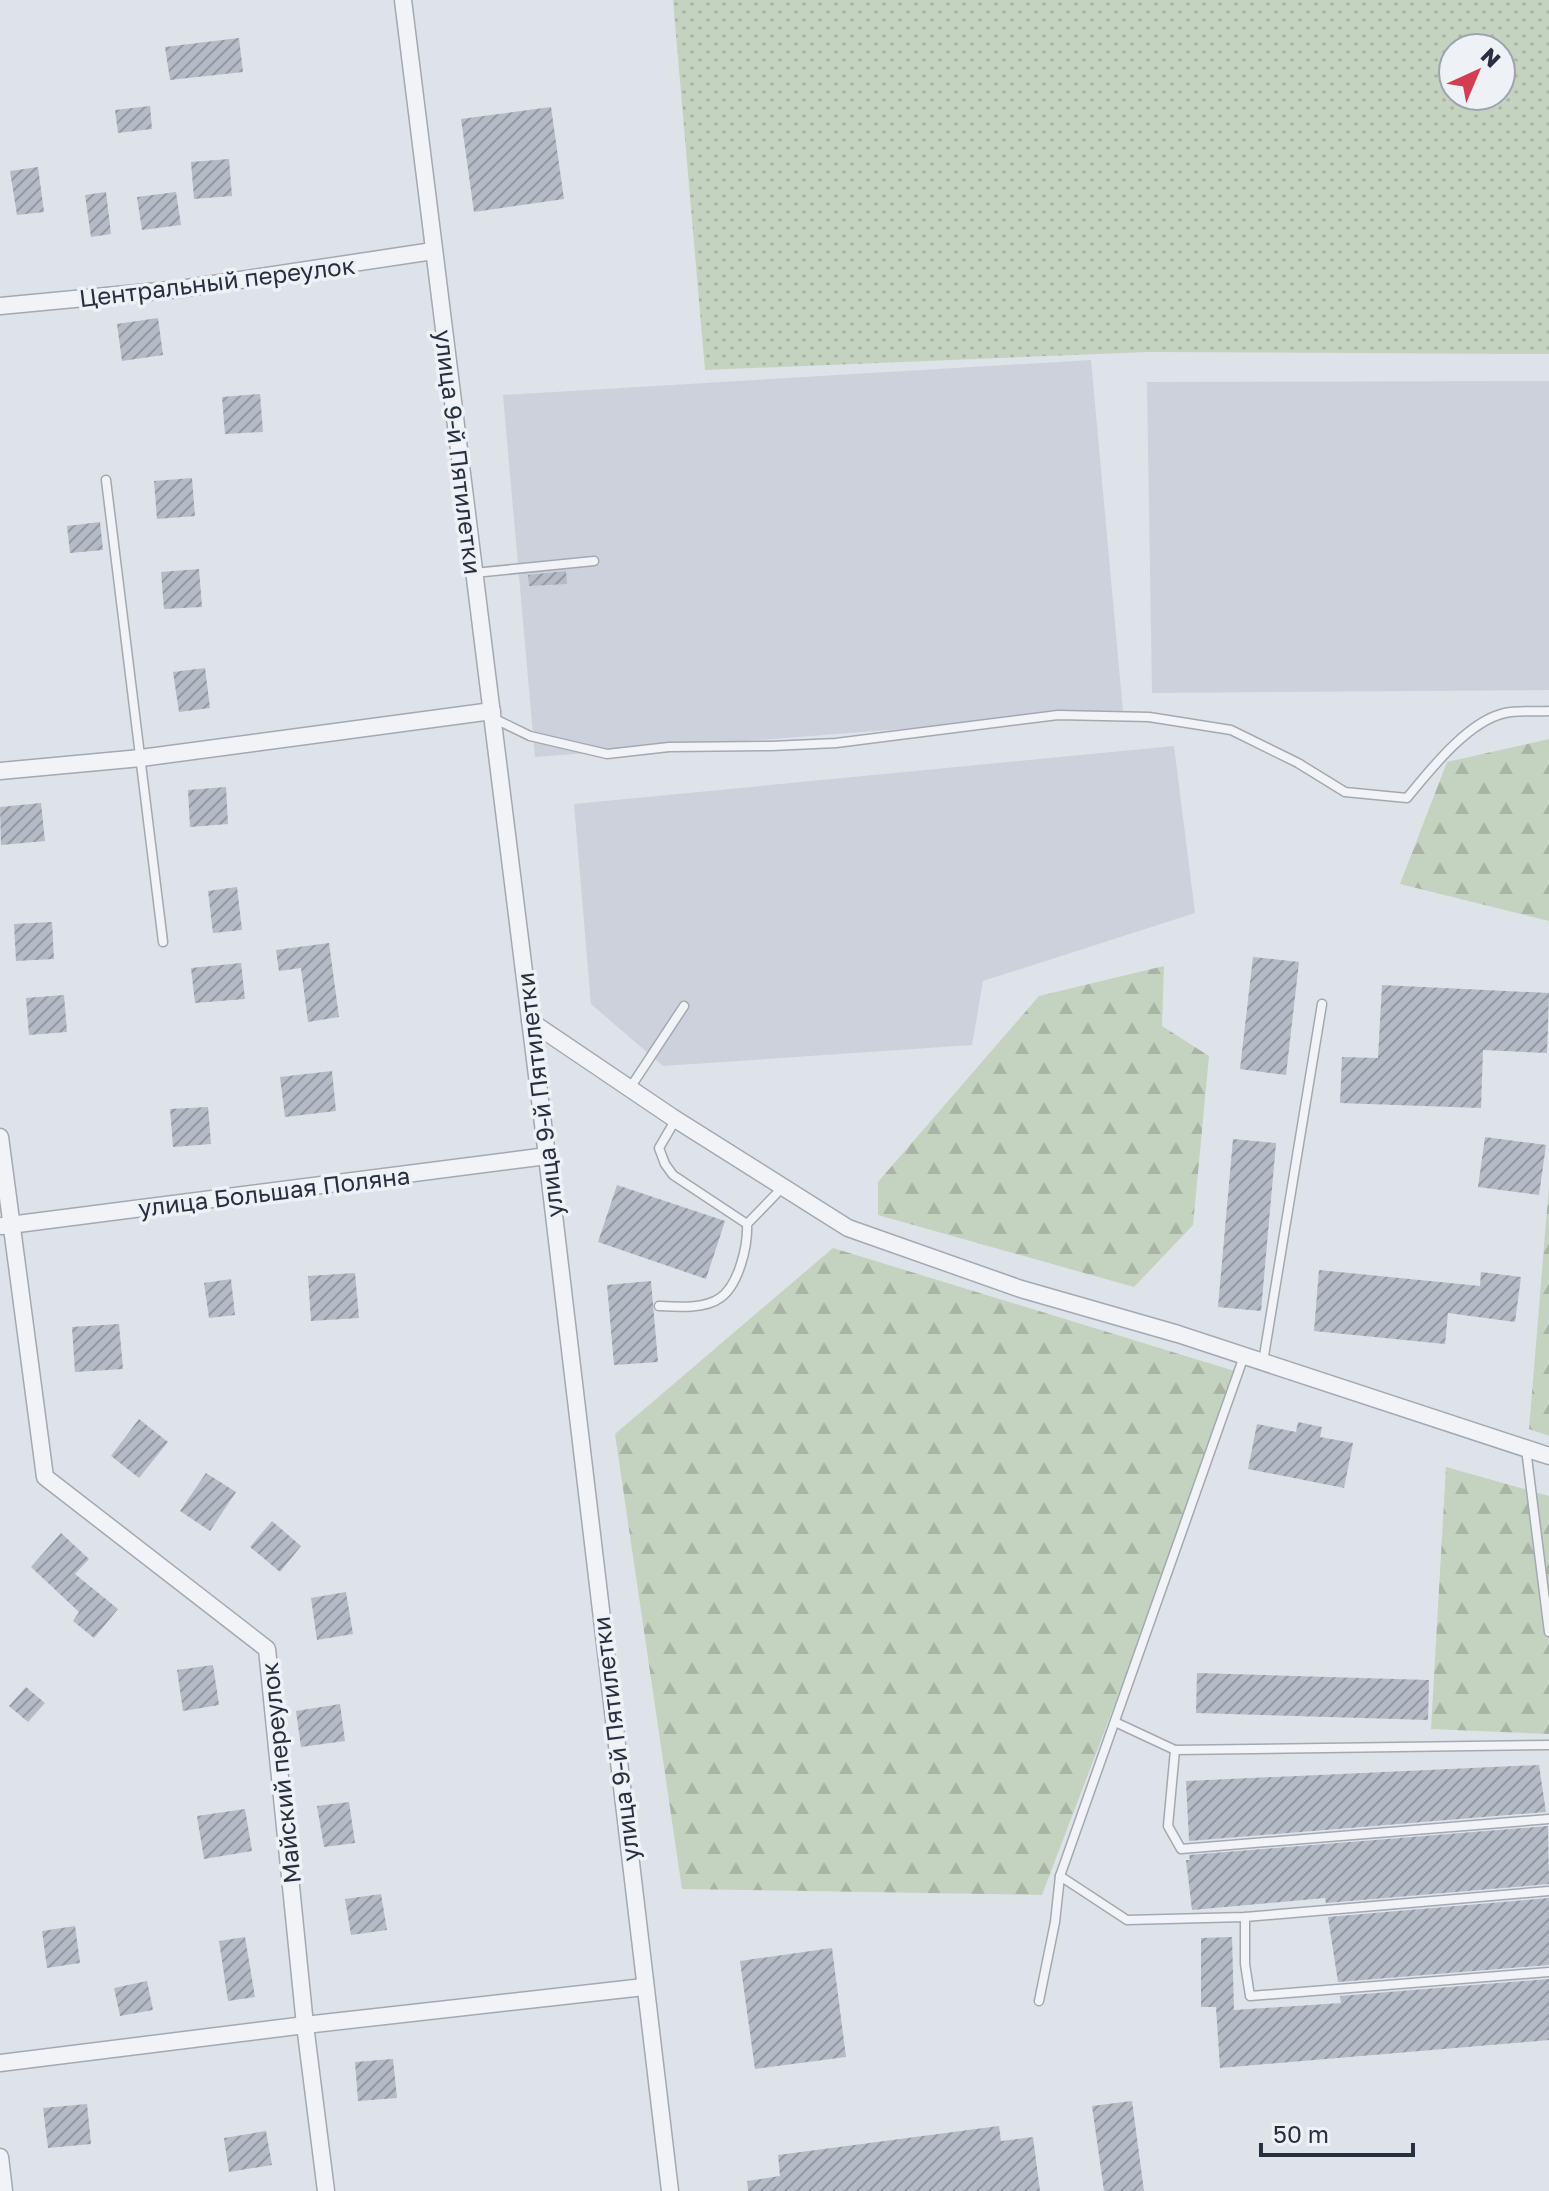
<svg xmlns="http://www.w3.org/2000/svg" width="1549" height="2191" font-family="'Golos Text',sans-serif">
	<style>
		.built { fill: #ccd1db }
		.forest { fill: url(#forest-firs) }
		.garden { fill: url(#garden-dots); fill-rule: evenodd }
		.building { fill: url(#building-hatch) }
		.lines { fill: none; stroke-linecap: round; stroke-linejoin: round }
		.lane-casing { stroke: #a3a9b3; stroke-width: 11 }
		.street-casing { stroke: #a3a9b3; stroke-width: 19 }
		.lane { stroke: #f1f3f7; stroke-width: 8 }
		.street { stroke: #f1f3f7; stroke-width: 16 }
		.labels { text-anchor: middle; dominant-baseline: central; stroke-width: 7; stroke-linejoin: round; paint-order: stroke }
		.street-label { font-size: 24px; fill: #273040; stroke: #eef1f6 }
	</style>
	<defs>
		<pattern id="forest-firs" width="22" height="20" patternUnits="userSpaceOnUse" patternTransform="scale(2)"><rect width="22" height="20" fill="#c4d3bf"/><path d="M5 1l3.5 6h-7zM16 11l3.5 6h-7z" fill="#a8b5a5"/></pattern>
		<pattern id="garden-dots" width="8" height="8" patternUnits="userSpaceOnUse" patternTransform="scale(2)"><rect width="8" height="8" fill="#c4d3bf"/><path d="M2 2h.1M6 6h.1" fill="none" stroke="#a8b5a5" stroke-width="1.8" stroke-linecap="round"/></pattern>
		<pattern id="building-hatch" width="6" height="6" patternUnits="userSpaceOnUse" patternTransform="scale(2)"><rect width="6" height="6" fill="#b5bbc6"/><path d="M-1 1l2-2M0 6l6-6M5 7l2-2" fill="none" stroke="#9398a2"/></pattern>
	</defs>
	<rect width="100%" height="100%" fill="#dee2e9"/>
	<!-- built -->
	<g class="built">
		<polygon points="1091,360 1123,712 535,757 503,395"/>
		<polygon points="1549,381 1549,690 1152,693 1147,382"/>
		<polygon points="1174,746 1195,913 983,981 972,1045 663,1066 591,1004 574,804"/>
	</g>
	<!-- forest -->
	<g class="forest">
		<polygon points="1549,739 1549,921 1400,884 1447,762"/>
		<polygon points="1164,966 1162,1026 1209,1056 1193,1225 1134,1287 878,1215 878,1182 1039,996"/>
		<polygon points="1549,1186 1549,1436 1529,1429"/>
		<polygon points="833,1248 1241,1373 1042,1895 682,1889 615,1434"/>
		<polygon points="1446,1467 1549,1496 1549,1734 1431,1729"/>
	</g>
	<!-- garden -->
	<path class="garden" d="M673 0H1549V354L1148 352 705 370ZM1453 48H1501V96H1453Z"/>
	<!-- building -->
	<g class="building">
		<polygon points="239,38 243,72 170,80 165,47"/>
		<polygon points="150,106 152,129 118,133 115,110"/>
		<polygon points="551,107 564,199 474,212 461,119"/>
		<polygon points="229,159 232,196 194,199 191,162"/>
		<polygon points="38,167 44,212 17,215 10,171"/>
		<polygon points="106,192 111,234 91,237 85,195"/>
		<polygon points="176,192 181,225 142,230 137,197"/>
		<polygon points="158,318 163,355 122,361 117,324"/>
		<polygon points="260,394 263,432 225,434 222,397"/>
		<polygon points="192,478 195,516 157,519 154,481"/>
		<polygon points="100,522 103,550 70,553 67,526"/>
		<polygon points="199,569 202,607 164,609 161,572"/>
		<polygon points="566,571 567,584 529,586 528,575"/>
		<polygon points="205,668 210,708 179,712 173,672"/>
		<polygon points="226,787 228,824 190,827 188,790"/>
		<polygon points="41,803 45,841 1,845 0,807"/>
		<polygon points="237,887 242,930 213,933 208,891"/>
		<polygon points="52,922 54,959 16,961 14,924"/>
		<polygon points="329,943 339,1017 308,1022 301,968 279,971 276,950"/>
		<polygon points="1253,957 1299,962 1286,1075 1240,1069"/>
		<polygon points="241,963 245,999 195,1003 191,968"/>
		<polygon points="1382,985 1549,993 1547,1053 1483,1050 1481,1108 1340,1103 1342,1057 1378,1058"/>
		<polygon points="64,995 67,1032 29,1035 26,998"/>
		<polygon points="332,1071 336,1111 285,1117 280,1077"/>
		<polygon points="208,1107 211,1144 173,1147 170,1109"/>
		<polygon points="1485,1137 1546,1145 1539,1195 1478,1187"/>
		<polygon points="1233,1139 1276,1143 1261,1311 1218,1307"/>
		<polygon points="617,1185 725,1221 706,1279 598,1242"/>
		<polygon points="1319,1270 1480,1286 1481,1272 1521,1277 1515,1322 1448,1313 1445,1344 1314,1331"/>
		<polygon points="355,1273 359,1318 311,1321 308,1276"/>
		<polygon points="231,1279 235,1315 209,1318 204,1283"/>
		<polygon points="651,1281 658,1362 614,1365 607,1285"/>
		<polygon points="119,1324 123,1369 75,1372 72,1327"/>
		<polygon points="139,1419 168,1442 139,1478 111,1456"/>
		<polygon points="1298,1422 1322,1427 1320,1437 1353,1443 1344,1488 1248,1469 1257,1424 1296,1432"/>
		<polygon points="206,1473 236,1492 210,1531 180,1511"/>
		<polygon points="272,1521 301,1546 280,1572 250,1547"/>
		<polygon points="61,1533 89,1559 75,1574 118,1609 94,1638 73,1621 79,1612 31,1567"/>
		<polygon points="346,1592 353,1634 317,1640 311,1598"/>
		<polygon points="213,1665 219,1705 183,1711 177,1670"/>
		<polygon points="1197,1673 1429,1680 1428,1720 1196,1713"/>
		<polygon points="26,1687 45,1703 28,1722 9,1706"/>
		<polygon points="340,1704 345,1741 301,1747 296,1711"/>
		<polygon points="1539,1765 1546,1812 1189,1841 1186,1781"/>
		<polygon points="349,1802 355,1843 324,1847 317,1806"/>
		<polygon points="245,1809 252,1851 204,1859 197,1816"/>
		<polygon points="1548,1826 1549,1884 1326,1903 1325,1898 1192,1910 1186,1860 1190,1860 1189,1855"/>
		<polygon points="381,1894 387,1930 351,1935 345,1899"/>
		<polygon points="1549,1898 1549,1965 1338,1982 1328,1917"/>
		<polygon points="75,1926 80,1963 47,1968 42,1931"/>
		<polygon points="245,1937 255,1997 228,2001 219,1941"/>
		<polygon points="1232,1937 1234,2010 1341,2003 1340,1996 1549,1979 1549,2040 1220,2068 1216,2007 1201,2007 1201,1938"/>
		<polygon points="832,1948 846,2057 755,2069 740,1961"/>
		<polygon points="147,1981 153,2010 120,2016 114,1988"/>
		<polygon points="393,2059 397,2098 358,2101 355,2062"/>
		<polygon points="1132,2101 1144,2191 1104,2191 1092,2106"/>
		<polygon points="87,2104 91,2144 48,2148 43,2108"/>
		<polygon points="999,2126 1001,2141 1033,2137 1040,2191 748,2191 747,2181 780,2176 778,2155"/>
		<polygon points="266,2131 272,2165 229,2172 224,2138"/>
	</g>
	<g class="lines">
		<!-- lane casing -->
		<g class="lane-casing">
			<g id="lane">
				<polyline points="106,480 163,942"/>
				<polyline points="474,573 594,561"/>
				<path d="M493 718 530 736 607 754 669 747 771 746 836 743 1058 715 1149 717 1231 730 1298 763 1345 792 1407 798C1430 770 1468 721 1505 713 1519 710 1535 712 1549 711"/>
				<polyline points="630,1088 684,1006"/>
				<polyline points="676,1119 659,1148 665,1164 673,1175 747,1224"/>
				<path d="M659 1306C677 1307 705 1309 720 1298 739 1285 748 1245 747 1224L783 1187"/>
				<polyline points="1263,1362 1322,1004"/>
				<polyline points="1526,1449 1549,1632"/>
				<polyline points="1115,1722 1175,1750 1549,1745"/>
				<polyline points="1175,1750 1168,1826 1181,1849 1549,1819"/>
				<polyline points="1060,1876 1127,1920 1245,1917 1549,1891"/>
				<polyline points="1245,1917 1245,1964 1250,1996 1549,1972"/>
				<polyline points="1039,2001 1055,1922 1060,1876 1244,1356"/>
			</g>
		</g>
		<!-- street casing -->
		<g class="street-casing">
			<g id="street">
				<polyline points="403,0 547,1156 670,2191"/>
				<polyline points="0,306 180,289 433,251"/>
				<polyline points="0,771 141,758 492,711"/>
				<polyline points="530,1021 672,1117 848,1228 1021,1289 1178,1334 1549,1456"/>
				<polyline points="0,1137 45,1477 267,1649 305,2025 326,2191"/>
				<polyline points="2,1226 547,1156"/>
				<polyline points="0,2063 305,2025 644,1987"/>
				<polyline points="0,2157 4,2191"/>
			</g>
		</g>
		<!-- lane -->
		<use href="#lane" class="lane"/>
		<!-- street -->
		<use href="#street" class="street"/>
	</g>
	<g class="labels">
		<!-- street labels -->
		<g class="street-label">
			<text transform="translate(217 281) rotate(-7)">Центральный переулок</text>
			<text transform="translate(459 452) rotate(83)">улица 9-й Пятилетки</text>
			<text transform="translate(539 1095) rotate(-97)">улица 9-й Пятилетки</text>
			<text transform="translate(274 1191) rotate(-7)">улица Большая Поляна</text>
			<text transform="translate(615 1739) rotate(-97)">улица 9-й Пятилетки</text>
			<text transform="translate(280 1773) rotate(-96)">Майский переулок</text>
		</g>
	</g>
	<!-- north arrow -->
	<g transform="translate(1477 72) rotate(44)"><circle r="38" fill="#eef1f6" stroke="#9ea4ad" stroke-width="2"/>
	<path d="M0-6L14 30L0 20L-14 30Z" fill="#d43d51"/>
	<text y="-12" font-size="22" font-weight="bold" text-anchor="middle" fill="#273040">N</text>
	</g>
	<!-- scale -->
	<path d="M1261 2143v12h152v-12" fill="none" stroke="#273040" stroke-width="4"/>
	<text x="1273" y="2143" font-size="24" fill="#273040" stroke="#eef1f6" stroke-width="6" paint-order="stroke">50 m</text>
</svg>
